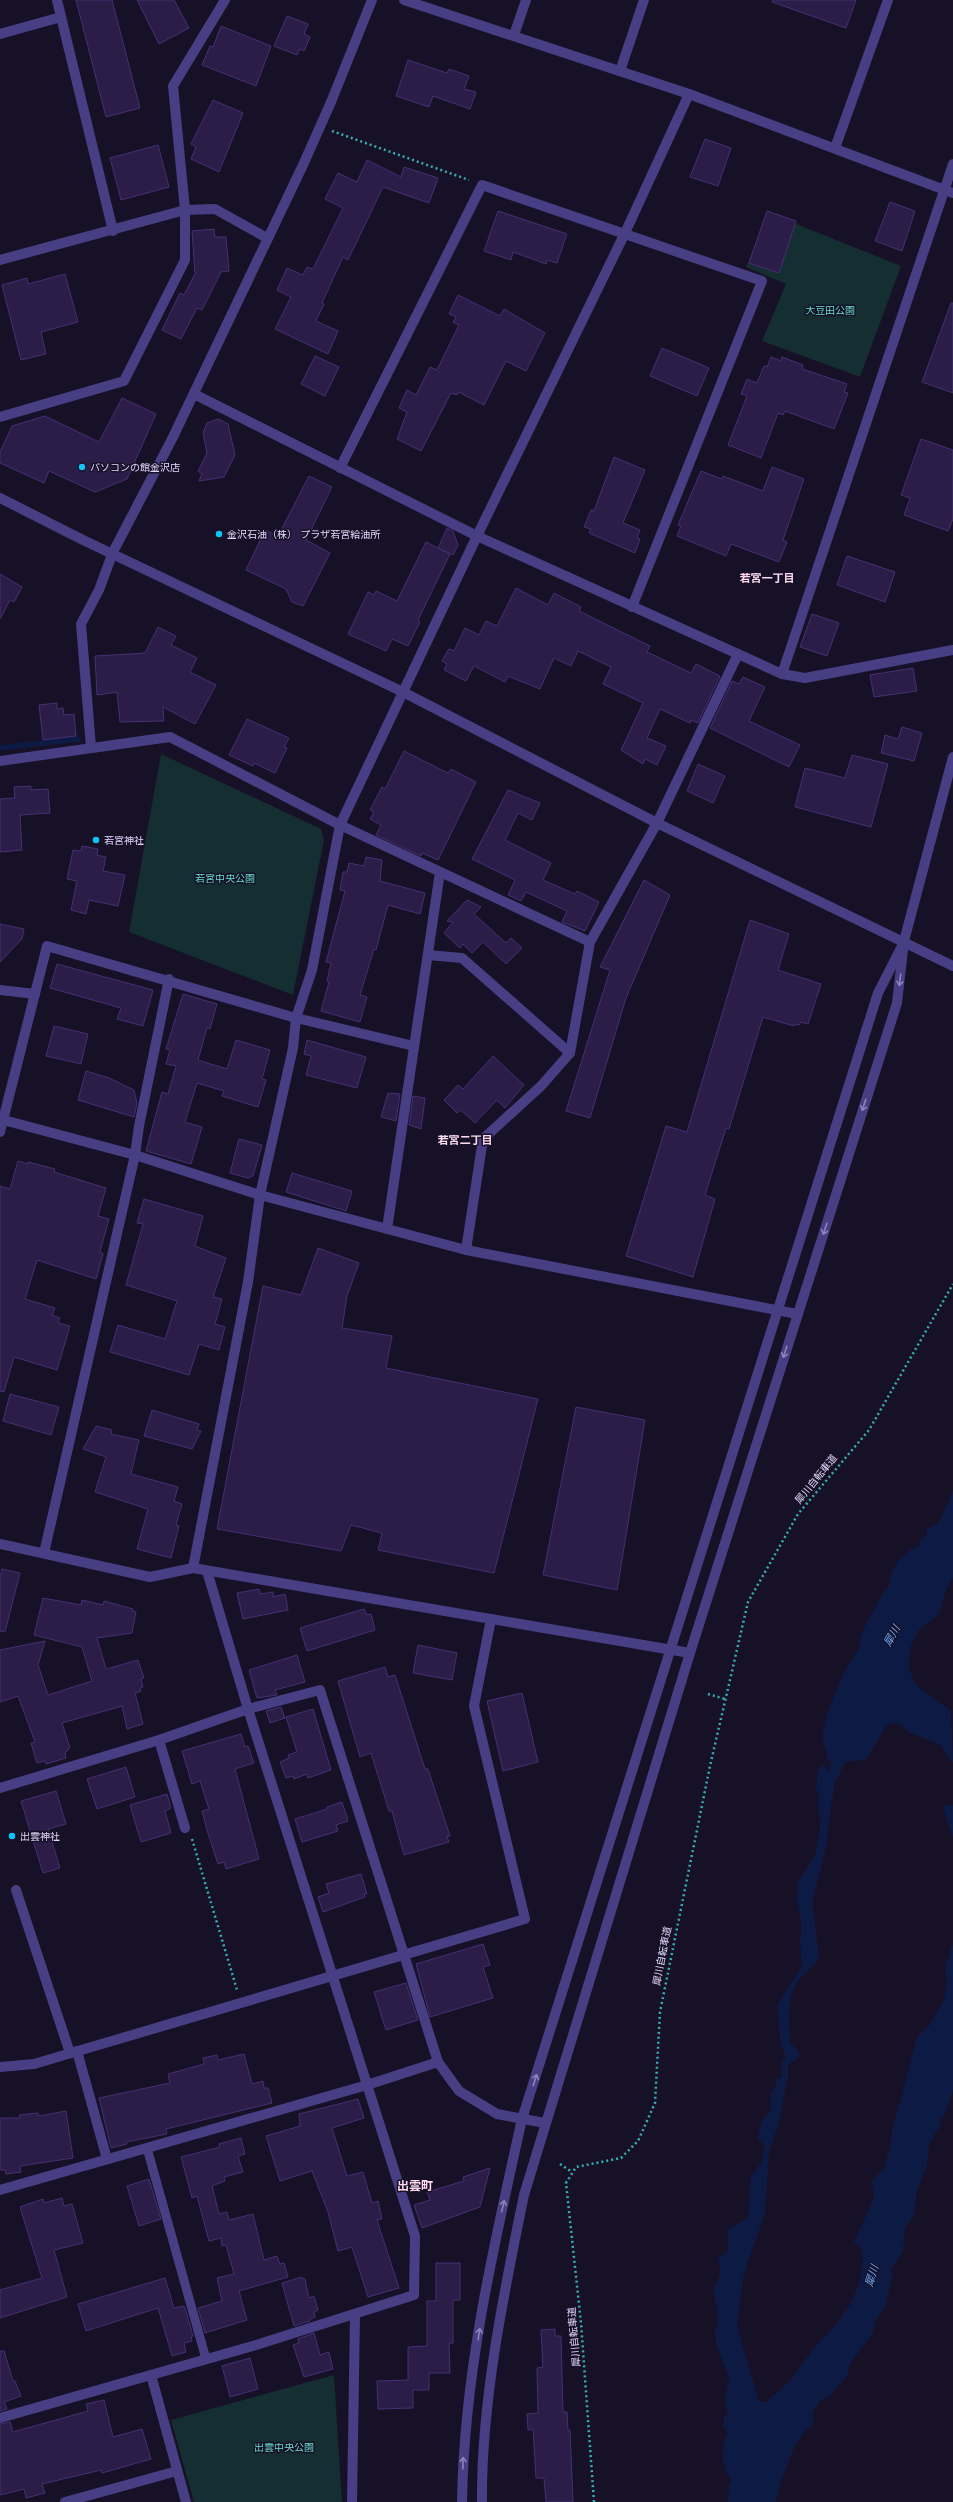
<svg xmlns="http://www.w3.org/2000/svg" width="953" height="2502" font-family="'DejaVu Sans','Noto Sans JP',sans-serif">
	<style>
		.green { fill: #142e31 }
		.water { fill: #0d1b44 }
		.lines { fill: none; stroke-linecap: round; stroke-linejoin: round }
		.stream { stroke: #0d1b44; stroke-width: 5.5 }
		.building { fill: #2b1d47; stroke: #453072 }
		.path { stroke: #35aeb4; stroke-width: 2.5; stroke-dasharray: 2 3; stroke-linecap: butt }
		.service { stroke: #483e84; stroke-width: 9 }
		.minor { stroke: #483e84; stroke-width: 10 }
		.tertiary { stroke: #483e84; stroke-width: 10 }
		.oneway { stroke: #8d83ba }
		.poi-dot { fill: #0cc4f5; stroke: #171127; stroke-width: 1.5 }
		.labels { text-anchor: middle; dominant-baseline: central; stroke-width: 3; stroke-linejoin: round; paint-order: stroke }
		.park-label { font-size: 10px; fill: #66dbcb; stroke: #171127 }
		.poi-label { font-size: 10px; fill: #e1d8fd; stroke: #171127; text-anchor: start }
		.street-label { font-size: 10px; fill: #e1d8fd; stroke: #171127 }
		.neighbourhood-label { font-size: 11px; font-weight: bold; fill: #fddaed; stroke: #171127 }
		.water-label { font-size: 11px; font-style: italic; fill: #6ba7f9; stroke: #171127 }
		.quarter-label { font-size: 12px; font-weight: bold; fill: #fddaed; stroke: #171127 }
	</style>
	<rect width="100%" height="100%" fill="#171127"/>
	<!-- green -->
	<g class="green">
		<polygon points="769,213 901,266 860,377 762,341 786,284 746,267"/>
		<polygon points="161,754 321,829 324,840 293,995 129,932"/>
		<polygon points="334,2375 342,2502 194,2502 171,2420"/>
	</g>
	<!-- water -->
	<g class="water">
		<path d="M953 1491V1578L946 1590 939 1614 918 1631 910 1648 909 1669 916 1685 951 1711 953 1763 941 1745 908 1732 900 1724 891 1723 887 1725 866 1759 845 1762 834 1785 826 1847 812 1903 819 1958C815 1966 806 1971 800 1978 786 1993 789 2023 790 2042L799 2053V2057L788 2065V2075L779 2122 769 2152 765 2213 744 2273 737 2326 759 2402H766L789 2382 817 2344 834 2327 850 2305 860 2282 863 2257 861 2247 854 2242 874 2198 872 2181 884 2168 891 2144 892 2132 917 2037 929 2026 943 2002 947 1985 945 1967 953 1943V2091L944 2116 940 2119 941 2124 929 2144 927 2166 917 2191 914 2216 905 2228 903 2251 891 2269 892 2278 885 2307 876 2320 873 2332 850 2364 847 2376 828 2398 822 2399 812 2413 814 2419 811 2428C796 2430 779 2487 776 2502H728L729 2486 732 2480C721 2471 720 2444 728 2433L723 2426 725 2415 728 2413 725 2399 729 2378 717 2346 715 2330 718 2323 717 2307 713 2290 721 2273 718 2258 728 2251V2229L748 2218 751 2177 761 2163 765 2148 758 2138 759 2131 762 2121 771 2109V2093L776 2085V2079L781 2077 782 2061 786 2058 781 2044 777 2006 802 1966 800 1941 802 1927 797 1901 798 1883 815 1855 821 1822 818 1811 819 1796 816 1789 818 1770 824 1765 829 1771 831 1761 826 1760 828 1757C826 1749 822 1742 823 1733 826 1710 846 1665 860 1647L859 1641 865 1626 883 1593 889 1586 892 1571 898 1561 907 1552 920 1545V1540L927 1535V1528L938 1524Z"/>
		<polygon points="947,1804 953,1805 953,1837 943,1808"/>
	</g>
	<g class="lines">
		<!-- stream -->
		<polyline class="stream" points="0,748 78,739"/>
	</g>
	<!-- building -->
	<g class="building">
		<polygon points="76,0 112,0 140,108 106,117"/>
		<polygon points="137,0 174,0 189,28 159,44"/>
		<polygon points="773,0 856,0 846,28 772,2"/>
		<polygon points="287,16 308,24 304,34 310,37 304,51 300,49 297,55 274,46"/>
		<polygon points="221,26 271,46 256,86 202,65 210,46 213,47"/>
		<polygon points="408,60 447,73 449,69 469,76 464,89 476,92 470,109 433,96 429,107 396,96"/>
		<polygon points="213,100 243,113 219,172 191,159 196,147 191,144"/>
		<polygon points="705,139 731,148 718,186 690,177"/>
		<polygon points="158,145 169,187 121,200 110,158"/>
		<polygon points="367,160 401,177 404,167 438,178 429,203 383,187 348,260 343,257 322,303 324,304 316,321 338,331 328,354 275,329 291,297 277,290 287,268 303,275 307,267 313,269 343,208 325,199 338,173 357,182"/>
		<polygon points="890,202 915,211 902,251 875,241"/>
		<polygon points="498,211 567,234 557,263 547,260 546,264 513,252 511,260 484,251"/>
		<polygon points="767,211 796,221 779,273 749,263"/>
		<polygon points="214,229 215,237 226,237 229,271 221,272 202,310 197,308 181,339 162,330 180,293 184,295 195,274 192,231"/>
		<polygon points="65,274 78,322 41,332 46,354 21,360 2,285 27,278 28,284"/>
		<polygon points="458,295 500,316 504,309 545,333 526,371 506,361 484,405 458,392 457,395 451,393 421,451 397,439 407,412 399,408 407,390 416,395 430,367 437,370 459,325 453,322 456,317 449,314"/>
		<polygon points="951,303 953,303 953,393 922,382"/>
		<polygon points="662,348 709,368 697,396 650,376"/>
		<polygon points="315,356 339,367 325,396 301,384"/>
		<polygon points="771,357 781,361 782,357 803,365 802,369 847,384 844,392 848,393 834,429 785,411 783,415 778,413 761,458 728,445 747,396 741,394 747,379 757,383 764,366 767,367"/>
		<polygon points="122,398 156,414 127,479 95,492 49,471 44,483 0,463 0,452 12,426 45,416 99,442"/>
		<polygon points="218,419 228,424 235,455 224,477 199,481 202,474 198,471 207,453 203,433 207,423"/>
		<polygon points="921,439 953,450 953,519 948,531 904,515 910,498 901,495"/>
		<polygon points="614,457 645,470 623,523 640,530 637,538 640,539 635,553 589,533 591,529 584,527 591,510 594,511"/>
		<polygon points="772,467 804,479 783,540 787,542 779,562 731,544 726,556 677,536 681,526 678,525 701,471 722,479 723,476 763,491"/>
		<polygon points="309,476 332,487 306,540 330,553 303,606 292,602 286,589 246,570 265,530 278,536"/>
		<polygon points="447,528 453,531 458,545 453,555 438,548"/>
		<polygon points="426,542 450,554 418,620 420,622 408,646 392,639 386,651 348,634 368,592 374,595 376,591 397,601"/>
		<polygon points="847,556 895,572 885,602 837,585"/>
		<polygon points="0,574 22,587 14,602 10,600 0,619"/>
		<polygon points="516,588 548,605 554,593 581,607 579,611 650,646 647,652 691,673 696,664 720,676 698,723 691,720 690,723 660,709 647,738 666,746 657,765 645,759 643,764 621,750 643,703 603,684 611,667 578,651 571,666 554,658 540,689 508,676 505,682 474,666 466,681 444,670 447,664 442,661 449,649 454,651 465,628 479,635 486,621 497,626"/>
		<polygon points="812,614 839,623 827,656 800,647"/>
		<polygon points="158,627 176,636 171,645 197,658 190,672 216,685 195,724 163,707 164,721 120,722 117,692 97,695 95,656 145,653"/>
		<polygon points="913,668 917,691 874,697 870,675"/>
		<polygon points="743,677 765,687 749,721 800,745 789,767 710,728 732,681 739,684"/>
		<polygon points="57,703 57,709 63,708 64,715 74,714 76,736 43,740 39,705"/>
		<polygon points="247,719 289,738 284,747 287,748 275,773 254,763 253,766 229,755"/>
		<polygon points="902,727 922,733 914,761 881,753 885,735 898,739"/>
		<polygon points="404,751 448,773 451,769 476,782 438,860 422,853 421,856 376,835 381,825 370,819 374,812 370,810 382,787 385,789"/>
		<polygon points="852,755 888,764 871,827 795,807 805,768 845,778"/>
		<polygon points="698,764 725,776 713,803 687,791"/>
		<polygon points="31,786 31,790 48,789 50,813 20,815 22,850 0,852 0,799 15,798 14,787"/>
		<polygon points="508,790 540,803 532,820 518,813 505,840 551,863 543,880 575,894 577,891 599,902 585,931 562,922 567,911 526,892 521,901 508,895 515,880 472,859"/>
		<polygon points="82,846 98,849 97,855 106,857 103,871 125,875 118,906 89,900 86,914 71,910 77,881 67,879 73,850 81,851"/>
		<polygon points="366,857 382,860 380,881 425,893 420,914 388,905 376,950 374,949 360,995 367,997 360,1022 321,1011 329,982 327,981 331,963 326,962 345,891 340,890 343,872 347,872 349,863 364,866"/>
		<polygon points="644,880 670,895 626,998 590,1118 566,1111 610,970 600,967"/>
		<polygon points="467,900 481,907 474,914 506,943 511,938 522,948 506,964 483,942 472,953 463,944 460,948 444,933 453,922 447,921"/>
		<polygon points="750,920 789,934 778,970 821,984 808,1024 801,1022 799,1025 795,1024 794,1026 763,1017 729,1129 726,1128 705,1195 715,1199 693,1277 626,1256 666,1126 687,1132"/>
		<polygon points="0,924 24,929 22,939 0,962"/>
		<polygon points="57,964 153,990 143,1026 117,1019 121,1008 50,988"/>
		<polygon points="183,994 217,1004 210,1029 207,1028 198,1060 227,1069 236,1040 270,1050 262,1079 266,1080 258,1107 222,1096 224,1091 197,1083 185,1122 202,1127 191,1164 146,1151 162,1092 168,1094 176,1066 166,1064 170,1050 166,1049"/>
		<polygon points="54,1026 88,1034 81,1064 46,1056"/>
		<polygon points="307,1040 366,1057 357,1088 306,1075 311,1056 304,1054"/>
		<polygon points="493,1056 524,1085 505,1108 497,1100 475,1123 461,1110 457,1113 444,1100 458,1085 463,1089"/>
		<polygon points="86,1071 109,1078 134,1090 137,1103 134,1117 78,1100"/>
		<polygon points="388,1093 400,1094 396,1121 381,1117"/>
		<polygon points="413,1096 425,1098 421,1129 409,1125"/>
		<polygon points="239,1139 262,1145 253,1176 248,1178 230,1173"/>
		<polygon points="18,1161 28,1164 28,1162 55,1169 54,1172 106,1188 98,1216 109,1219 100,1251 103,1254 96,1279 37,1260 25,1299 55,1308 52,1315 60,1318 58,1323 70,1326 57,1370 14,1357 4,1392 0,1391 0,1186 10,1189"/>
		<polygon points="292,1173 352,1191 346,1211 286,1192"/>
		<polygon points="144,1199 203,1216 195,1246 226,1258 213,1297 222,1299 215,1324 225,1327 219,1350 199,1344 189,1375 110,1352 118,1325 165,1339 177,1301 126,1285 143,1224 137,1223"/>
		<polygon points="318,1248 359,1263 347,1296 342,1328 392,1336 386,1368 538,1399 494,1573 378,1550 382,1533 351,1525 341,1551 217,1529 263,1286 301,1295"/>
		<polygon points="10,1394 59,1407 51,1435 3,1421"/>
		<polygon points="576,1407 645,1420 617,1590 543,1575"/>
		<polygon points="152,1410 199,1424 197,1430 201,1431 192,1449 144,1436"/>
		<polygon points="96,1426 112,1430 111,1434 139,1440 131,1474 178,1487 174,1501 182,1504 176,1525 179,1526 171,1558 137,1549 148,1509 95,1492 106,1457 83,1449"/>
		<polygon points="2,1569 20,1573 5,1632 0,1631 0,1578"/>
		<polygon points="259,1589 260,1594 273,1592 273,1597 285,1594 288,1610 243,1619 237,1593"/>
		<polygon points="43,1598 81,1605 82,1600 103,1605 104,1601 133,1609 132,1611 136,1612 132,1633 97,1638 106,1669 138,1660 144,1678 141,1679 143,1687 140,1688 141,1691 135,1693 143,1724 127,1729 122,1706 62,1723 70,1748 65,1753 66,1758 46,1764 45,1761 37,1763 31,1743 35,1742 18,1696 0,1702 0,1650 45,1641 38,1665 48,1695 92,1681 82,1647 34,1635"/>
		<polygon points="364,1609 367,1615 371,1614 375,1630 307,1651 300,1628"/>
		<polygon points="418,1645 457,1653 452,1680 413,1673"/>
		<polygon points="297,1655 305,1682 275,1690 277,1695 257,1698 249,1670"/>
		<polygon points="385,1667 388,1677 395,1675 425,1769 428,1769 450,1836 447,1836 449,1842 404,1855 392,1811 389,1811 371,1753 360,1757 338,1681"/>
		<polygon points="522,1693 538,1762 503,1771 487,1701"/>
		<polygon points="281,1707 285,1718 270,1723 266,1711"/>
		<polygon points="313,1709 331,1770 308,1778 307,1774 294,1779 293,1776 286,1778 280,1762 289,1758 288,1755 297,1752 286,1717"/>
		<polygon points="241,1734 245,1747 248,1746 254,1763 235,1769 259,1859 226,1869 224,1862 218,1864 207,1830 202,1811 209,1809 200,1781 192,1784 182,1751"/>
		<polygon points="126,1767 135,1797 97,1809 87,1779"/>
		<polygon points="56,1791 66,1824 48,1829 60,1868 43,1873 21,1801"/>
		<polygon points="167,1794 171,1808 165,1811 171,1833 141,1842 130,1805"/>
		<polygon points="342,1802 348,1821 336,1825 338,1831 302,1842 295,1819 327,1809 327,1807"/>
		<polygon points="361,1874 367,1894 364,1894 365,1897 323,1912 318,1897 329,1893 326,1884"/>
		<polygon points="483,1944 490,1965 483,1967 493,1998 430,2017 416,1964"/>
		<polygon points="406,1983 418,2020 386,2030 374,1992"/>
		<polygon points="244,2054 252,2084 263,2081 264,2088 268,2088 272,2103 166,2129 167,2134 126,2142 127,2144 111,2148 99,2098 170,2083 168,2074 204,2064 203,2058 217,2055 218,2060"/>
		<polygon points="358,2099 364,2118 332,2128 347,2176 363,2172 372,2203 378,2201 382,2219 377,2220 399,2288 368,2297 352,2247 338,2251 328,2212 312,2171 280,2181 266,2136 300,2126 299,2114"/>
		<polygon points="66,2111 73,2158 20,2166 21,2172 6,2174 5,2170 0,2170 0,2118 20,2118 19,2115 38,2113 39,2116"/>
		<polygon points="241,2138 245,2154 238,2156 243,2172 224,2177 225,2181 212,2186 219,2214 227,2212 229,2220 253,2214 264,2260 277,2256 280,2264 284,2263 288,2277 239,2291 247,2320 205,2333 198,2308 222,2301 217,2278 234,2274 226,2245 222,2246 221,2238 209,2241 197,2196 192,2198 181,2157 220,2147 219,2144"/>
		<polygon points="490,2168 480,2207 422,2228 414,2205 430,2200 427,2192 464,2181 463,2177"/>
		<polygon points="149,2179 161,2219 139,2226 127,2186"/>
		<polygon points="62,2198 64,2206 72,2204 83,2243 54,2250 67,2297 0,2318 0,2290 42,2278 20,2207 43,2199 44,2203"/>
		<polygon points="436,2263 460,2263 460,2300 453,2300 453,2343 449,2343 450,2373 429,2373 429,2390 413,2390 413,2408 378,2409 377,2381 408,2380 408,2347 427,2346 427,2301 436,2301"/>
		<polygon points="302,2277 303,2279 305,2279 309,2298 314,2296 318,2310 314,2312 315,2317 310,2319 310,2321 294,2326 282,2283"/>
		<polygon points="165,2278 174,2308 184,2306 186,2311 193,2336 191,2337 192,2341 184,2343 186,2352 172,2356 158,2308 86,2331 78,2304"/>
		<polygon points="555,2329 555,2336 561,2336 563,2412 567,2412 568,2431 570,2430 573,2502 546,2502 544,2478 536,2478 533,2429 528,2430 527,2414 538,2413 537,2368 543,2367 541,2330"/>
		<polygon points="314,2333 320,2355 329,2352 333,2369 304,2377 293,2345 299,2343 298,2339"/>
		<polygon points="0,2351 4,2351 13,2381 15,2381 21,2396 4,2402 7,2409 0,2411"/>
		<polygon points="250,2358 258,2389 230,2397 222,2366"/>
		<polygon points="104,2400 113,2437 142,2429 151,2459 102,2473 101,2470 42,2484 45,2493 26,2498 24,2489 0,2495 0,2424 10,2422 13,2432 88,2411 86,2404"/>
	</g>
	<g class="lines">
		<!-- path -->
		<g class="path">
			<polyline points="332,131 469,180"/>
			<polyline points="708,1694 725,1699"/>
			<polyline points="192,1839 237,1990"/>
			<polyline points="560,2164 572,2172"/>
			<polyline points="594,2502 581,2323 566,2183 576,2167 621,2158 638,2141 655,2103 660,2012 710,1766 748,1602 798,1514 869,1430 953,1284"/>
		</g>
		<!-- service -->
		<polyline class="service" points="147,2148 206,2359"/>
		<!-- minor -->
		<g class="minor">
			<polyline points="57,0 113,231"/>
			<polyline points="0,34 61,17"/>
			<polyline points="514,35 526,0"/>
			<polyline points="620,71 644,0"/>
			<polyline points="835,148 888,0"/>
			<polyline points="953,164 782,674 805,678 953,650"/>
			<polyline points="0,260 185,210 215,209 267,238"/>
			<polyline points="194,394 477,536 782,674"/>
			<polyline points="0,417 124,381 185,260 185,210 173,86 225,0"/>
			<polyline points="340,468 482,185 762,281 632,607"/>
			<polyline points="91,747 81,624 99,590 113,552"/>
			<polyline points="0,761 170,737 340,825 477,536 625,233 689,94"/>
			<polyline points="428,955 462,958 570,1053"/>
			<polyline points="0,990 35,994"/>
			<polyline points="0,1119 135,1155 260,1195 466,1250 797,1314"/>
			<polyline points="0,1132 47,946 296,1018 414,1046"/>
			<polyline points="387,1229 440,872"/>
			<polyline points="466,1250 483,1139 541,1086 570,1053 590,942 657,823 738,654"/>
			<polyline points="0,1544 150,1577 193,1568 690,1653"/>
			<polyline points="44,1553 135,1155 139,1126 169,979"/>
			<polyline points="193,1568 248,1282 260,1195 293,1048 296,1018 312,970 340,825 590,942"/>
			<polyline points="159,1740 185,1828"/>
			<polyline points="0,1788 159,1740 248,1709 320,1690 438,2062"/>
			<polyline points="16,1890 70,2053"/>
			<polyline points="77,2051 107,2159"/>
			<polyline points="0,2067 34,2064 525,1919 474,1706 491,1619"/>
			<polyline points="0,2190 367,2085 438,2062 459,2091 497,2114 545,2123"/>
			<polyline points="151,2375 186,2502"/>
			<polyline points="0,2418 256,2345 414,2295 415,2236 248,1709 207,1571"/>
			<polyline points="65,2502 177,2471"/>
			<polyline points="352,2502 355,2315"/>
		</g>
		<!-- tertiary -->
		<g class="tertiary">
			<polyline points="404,0 689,94 953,193"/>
			<polyline points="0,498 83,540 403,692 657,823 953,966"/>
			<polyline points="113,552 172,439 303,165 331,102 372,0"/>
			<path d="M462 2502C464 2372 494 2245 522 2119L878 993 901 948"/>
			<path d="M482 2502C481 2403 504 2292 524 2195L690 1653 897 1003 904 941 953 757"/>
		</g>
	</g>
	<!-- one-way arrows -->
	<defs><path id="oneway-shaft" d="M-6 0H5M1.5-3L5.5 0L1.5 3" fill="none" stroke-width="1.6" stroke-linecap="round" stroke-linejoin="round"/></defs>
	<g class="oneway">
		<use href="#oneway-shaft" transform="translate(900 980) rotate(97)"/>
		<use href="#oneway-shaft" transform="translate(864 1105) rotate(108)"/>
		<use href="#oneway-shaft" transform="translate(825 1229) rotate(108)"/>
		<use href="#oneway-shaft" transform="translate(785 1352) rotate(108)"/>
		<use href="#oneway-shaft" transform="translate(535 2080) rotate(-72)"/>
		<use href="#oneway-shaft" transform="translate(503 2206) rotate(-77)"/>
		<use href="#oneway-shaft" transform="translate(479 2334) rotate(-81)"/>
		<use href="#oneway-shaft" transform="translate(463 2463) rotate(-89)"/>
	</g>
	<!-- markers -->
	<g class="poi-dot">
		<circle cx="82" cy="467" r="4"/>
		<circle cx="219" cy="534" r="4"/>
		<circle cx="96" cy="840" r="4"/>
		<circle cx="12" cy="1836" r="4"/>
	</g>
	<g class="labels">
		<!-- park labels -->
		<g class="park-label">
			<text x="830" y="310">大豆田公園</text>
			<text x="225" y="878">若宮中央公園</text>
			<text x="284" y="2447">出雲中央公園</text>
		</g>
		<!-- poi labels -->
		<g class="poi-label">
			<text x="90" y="467">パソコンの館金沢店</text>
			<text x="227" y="534">金沢石油（株） プラザ若宮給油所</text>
			<text x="104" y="840">若宮神社</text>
			<text x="20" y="1836">出雲神社</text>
		</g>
		<!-- street labels -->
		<g class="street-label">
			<text transform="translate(816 1479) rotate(-51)">犀川自転車道</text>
			<text transform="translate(662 1956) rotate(-79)">犀川自転車道</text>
			<text transform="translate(574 2337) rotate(-95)">犀川自転車道</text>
		</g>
		<!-- neighbourhood labels -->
		<g class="neighbourhood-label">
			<text x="767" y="578">若宮一丁目</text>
			<text x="465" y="1140">若宮二丁目</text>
		</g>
		<!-- water labels -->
		<g class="water-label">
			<text transform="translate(892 1636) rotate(-61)">犀川</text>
			<text transform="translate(872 2276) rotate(-72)">犀川</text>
		</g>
		<!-- quarter labels -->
		<g class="quarter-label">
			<text x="415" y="2186">出雲町</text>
		</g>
	</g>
</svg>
